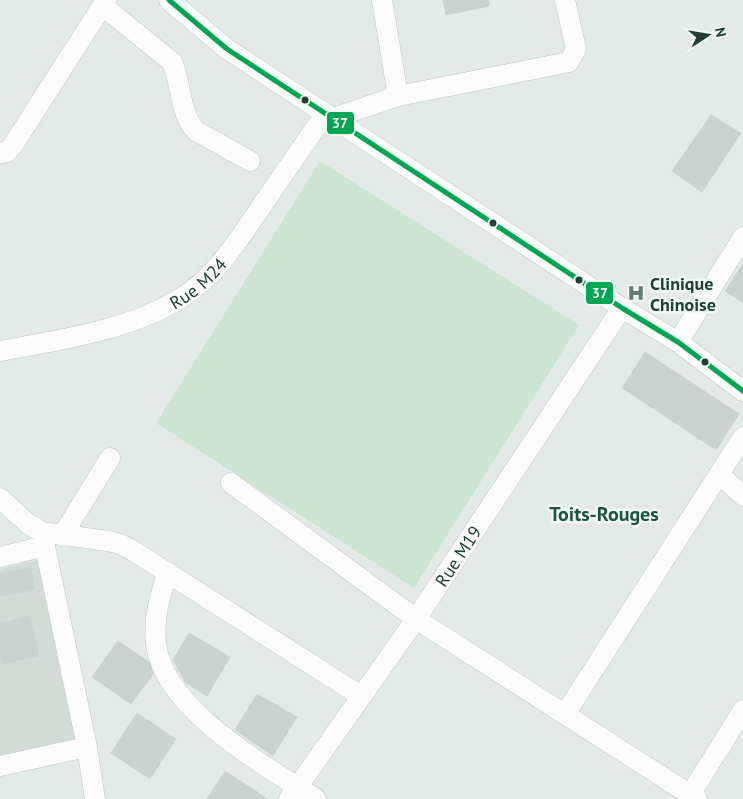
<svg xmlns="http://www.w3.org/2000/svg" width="743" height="799" font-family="'PT Sans',sans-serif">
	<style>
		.built { fill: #d1dcd7 }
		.green { fill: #cce5d1 }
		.building { fill: #cad2cf; stroke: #cdd3d0 }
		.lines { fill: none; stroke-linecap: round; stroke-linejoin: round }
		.minor-casing { stroke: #c1c7c4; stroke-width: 21 }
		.minor { stroke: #fbfcfb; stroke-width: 20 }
		.bus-1-casing { stroke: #f2f9f5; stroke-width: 9 }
		.bus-1 { stroke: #00a651; stroke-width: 5 }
		.bus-dot { fill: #1f4035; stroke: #f2f9f5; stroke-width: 2 }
		.labels { text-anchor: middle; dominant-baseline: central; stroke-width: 5; stroke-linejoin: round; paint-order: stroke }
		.street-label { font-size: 18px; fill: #1f4035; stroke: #f2f9f5 }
		.poi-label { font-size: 18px; font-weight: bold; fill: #1f4035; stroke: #f2f9f5; text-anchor: start }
		.quarter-label { font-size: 20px; font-weight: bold; fill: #195541; stroke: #f2f9f5 }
		.line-badge { stroke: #f2f9f5; stroke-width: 2 }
		.badge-label { font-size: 14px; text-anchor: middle; font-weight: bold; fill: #fff }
	</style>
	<rect width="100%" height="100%" fill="#e4eae7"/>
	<!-- built -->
	<polygon class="built" points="41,559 79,746 0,764 0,569"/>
	<!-- green -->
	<polygon class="green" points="320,161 579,325 414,588 156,423"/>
	<!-- building -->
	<g class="building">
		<polygon points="443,0 489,0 489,6 446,15"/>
		<polygon points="711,115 741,133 702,192 672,171"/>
		<polygon points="743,264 743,303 725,291"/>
		<polygon points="645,352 739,414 716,450 622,388"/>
		<polygon points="31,568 35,590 0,596 0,573"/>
		<polygon points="30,616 39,656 2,664 0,655 0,623"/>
		<polygon points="189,633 230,657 207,696 186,683 173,660"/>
		<polygon points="118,641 149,662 153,674 131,704 92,677"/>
		<polygon points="257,694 297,717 273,756 235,730"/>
		<polygon points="137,713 176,739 150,779 111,753"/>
		<polygon points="225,771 268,799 207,799"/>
	</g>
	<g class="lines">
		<!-- minor casing -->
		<g class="minor-casing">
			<g id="minor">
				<polyline points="169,0 227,49 622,308 678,342 743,391"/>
				<polyline points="382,0 398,96 569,62 576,49 565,0"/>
				<path d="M103 6 172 62C182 84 179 113 196 131L250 161"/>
				<polyline points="333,118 398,96"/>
				<polyline points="0,153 7,152 13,145 106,0"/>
				<polyline points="678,342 743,237"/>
				<path id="s1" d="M0 351C58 340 131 330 181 298 218 275 241 236 265 201 285 172 305 143 325 114"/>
				<polyline points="719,474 743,496"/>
				<polyline points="231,483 416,619 697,799"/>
				<polyline points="0,498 28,524 42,532 108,541 120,544 132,550 361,696"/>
				<polyline points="42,532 87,747 95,799"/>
				<polyline points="62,536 110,458"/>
				<polyline points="0,557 45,546"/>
				<path d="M168 572C160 595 153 619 156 644 164 710 265 765 316 799"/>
				<polyline points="565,714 743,437"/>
				<polyline points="0,766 87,747"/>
				<polyline points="690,795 743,710"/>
				<path id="s2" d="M289 799 416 619 622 308"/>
			</g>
		</g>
		<!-- minor -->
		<use href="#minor" class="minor"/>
		<!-- bus-1 casing -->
		<g class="bus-1-casing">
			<polyline id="bus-1" points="169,0 227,49 622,308 678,342 743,391"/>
		</g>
		<!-- bus-1 -->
		<use href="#bus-1" class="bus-1"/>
	</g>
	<!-- icons -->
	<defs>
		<g id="hospital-bare" transform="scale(1.35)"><path d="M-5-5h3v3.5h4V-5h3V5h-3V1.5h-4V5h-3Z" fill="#647c73" stroke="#f2f9f5" stroke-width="2.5" paint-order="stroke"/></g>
	</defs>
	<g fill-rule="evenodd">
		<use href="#hospital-bare" x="636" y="293"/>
	</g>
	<!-- markers -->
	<g class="bus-dot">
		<circle cx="305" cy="100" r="4.5"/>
		<circle cx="493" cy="223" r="4.5"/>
		<circle cx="579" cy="280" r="4.5"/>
		<circle cx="705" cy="362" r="4.5"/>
	</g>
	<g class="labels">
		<!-- street labels -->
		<g class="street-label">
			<text stroke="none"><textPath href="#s1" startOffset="212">Rue M24</textPath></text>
			<text stroke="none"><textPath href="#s2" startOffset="296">Rue M19</textPath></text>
		</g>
		<!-- poi labels -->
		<g class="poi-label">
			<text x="650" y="283">Clinique<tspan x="650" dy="21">Chinoise</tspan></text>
		</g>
		<!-- quarter labels -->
		<g class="quarter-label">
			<text x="604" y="514">Toits-Rouges</text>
		</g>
	</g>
	<g class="line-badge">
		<rect x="326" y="111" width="29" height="24" rx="5" fill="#00a651"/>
		<rect x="585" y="281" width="29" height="24" rx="5" fill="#00a651"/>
	</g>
	<g class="badge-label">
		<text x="340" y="128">37</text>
		<text x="600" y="298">37</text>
	</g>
	<!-- north arrow -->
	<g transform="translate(708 35) rotate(78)" stroke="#f2f9f5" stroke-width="4" paint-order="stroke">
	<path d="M0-4L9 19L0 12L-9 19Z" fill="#1f4035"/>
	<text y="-8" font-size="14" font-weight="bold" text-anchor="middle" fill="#1f4035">N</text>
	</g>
</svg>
